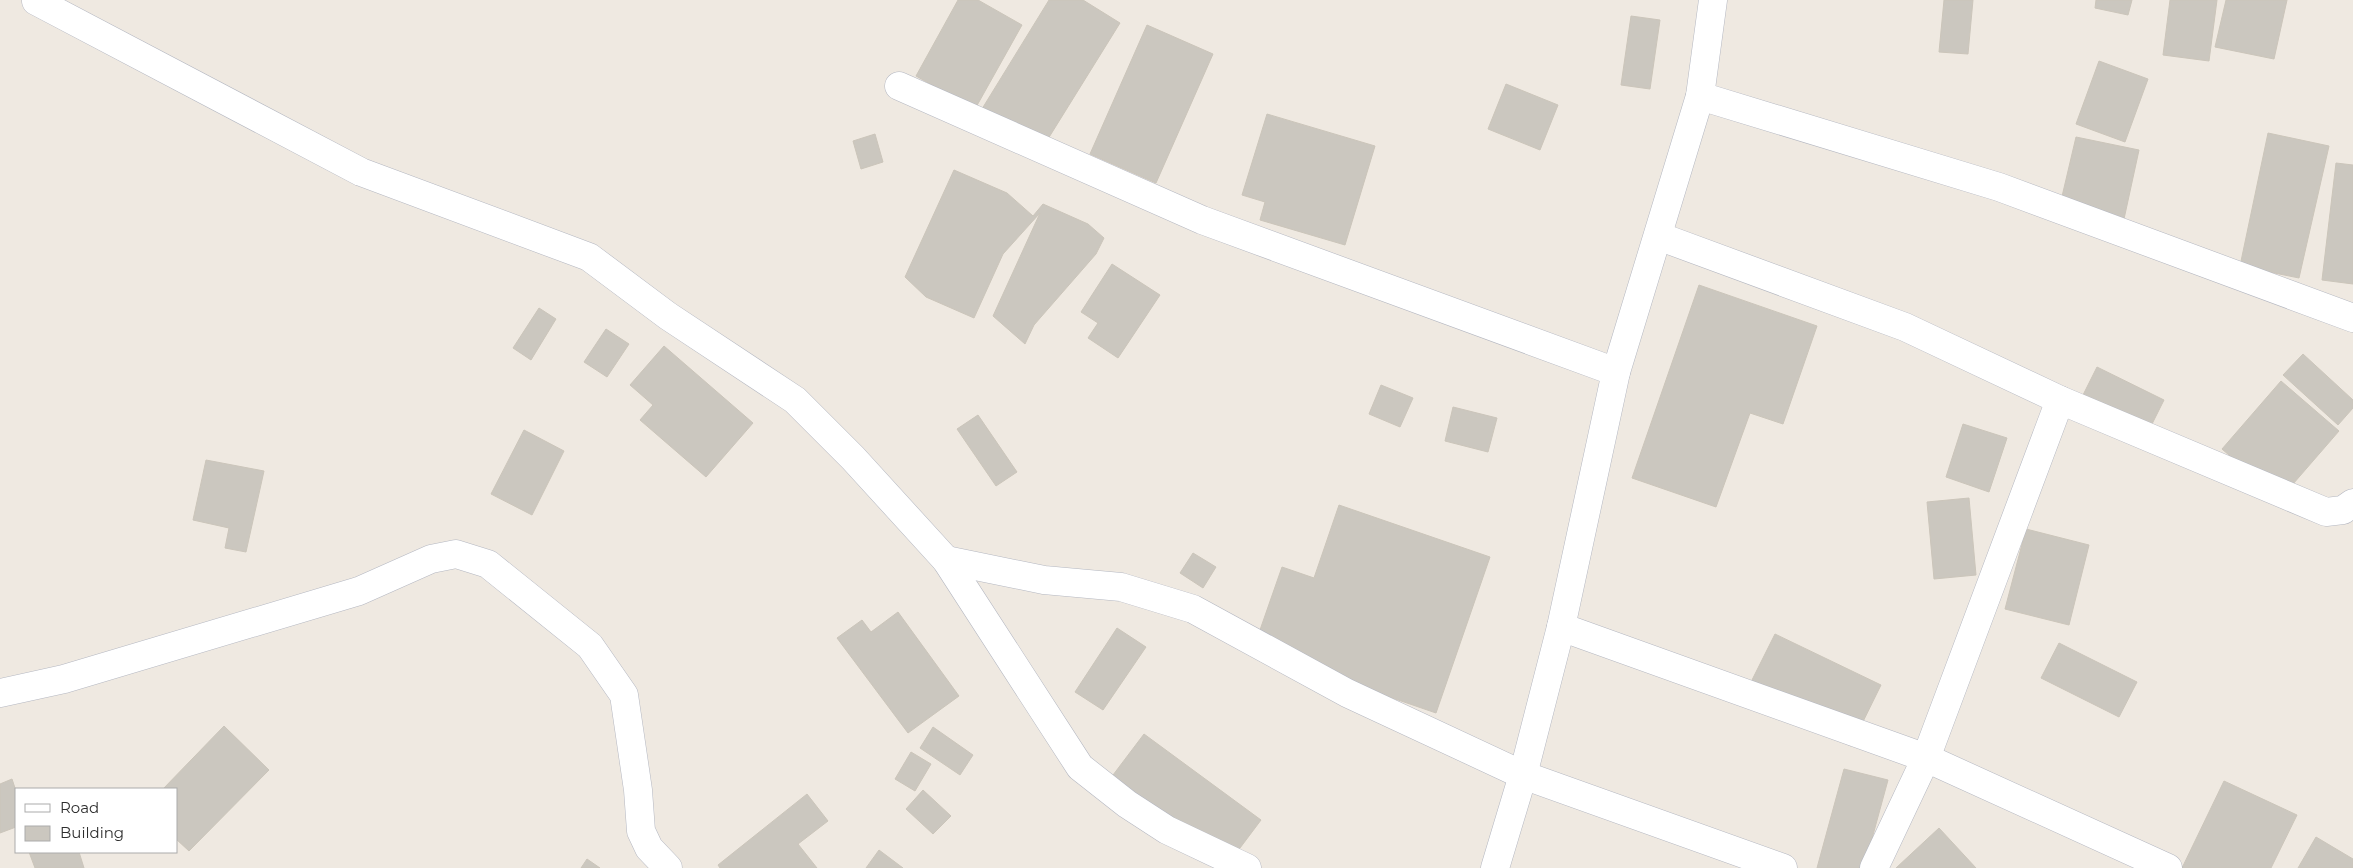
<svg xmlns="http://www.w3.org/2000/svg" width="2353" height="868" font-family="Montserrat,sans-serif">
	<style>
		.building { fill: #cbc7bf; stroke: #cbc5ba }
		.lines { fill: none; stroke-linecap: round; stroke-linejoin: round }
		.minor-casing { stroke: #b4b7c1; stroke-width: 29 }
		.minor { stroke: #fff; stroke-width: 28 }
	</style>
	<rect width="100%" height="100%" fill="#efe9e1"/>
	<!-- building -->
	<g class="building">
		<polygon points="958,0 978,0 1022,25 975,109 916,76"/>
		<polygon points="1049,0 1083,0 1120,23 1038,155 977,117"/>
		<polygon points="1944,0 1973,0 1968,54 1939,52"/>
		<polygon points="2096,0 2132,0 2128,15 2095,8"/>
		<polygon points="2170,0 2217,0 2209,61 2163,55"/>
		<polygon points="2226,0 2287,0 2274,59 2215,47"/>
		<polygon points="1631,16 1660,20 1650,89 1621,85"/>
		<polygon points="1147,25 1213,54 1156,183 1090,154"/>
		<polygon points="2099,61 2148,79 2125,142 2076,124"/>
		<polygon points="1506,84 1558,105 1540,150 1488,129"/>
		<polygon points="1267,114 1375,146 1345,245 1260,220 1265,202 1242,195"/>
		<polygon points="2268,133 2329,146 2299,278 2240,266"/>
		<polygon points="875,134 883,162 861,169 853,141"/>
		<polygon points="2076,137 2139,150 2124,219 2060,205"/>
		<polygon points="2336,163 2353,165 2353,284 2322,280"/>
		<polygon points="954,170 1007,193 1033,216 1043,204 1088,224 1104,238 1096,254 1034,325 1025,344 993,316 1040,213 1003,254 974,318 926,297 905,277"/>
		<polygon points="1112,264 1160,295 1118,358 1088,338 1098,323 1081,312"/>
		<polygon points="1699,285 1817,326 1783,424 1750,413 1716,507 1632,478"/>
		<polygon points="539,308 556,319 531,360 513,348"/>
		<polygon points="606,329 629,344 607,377 584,362"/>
		<polygon points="664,346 753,423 706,477 640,420 653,405 630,385"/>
		<polygon points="2303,354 2353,400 2353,408 2338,425 2283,375"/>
		<polygon points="2097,367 2164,400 2147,434 2080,401"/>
		<polygon points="2281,381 2339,431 2280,499 2222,449"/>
		<polygon points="1381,385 1413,398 1400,427 1369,414"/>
		<polygon points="1453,407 1497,418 1488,452 1445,441"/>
		<polygon points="978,415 1017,472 996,486 957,429"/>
		<polygon points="1963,424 2007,438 1989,492 1946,477"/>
		<polygon points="524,430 564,451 532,515 491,494"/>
		<polygon points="206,460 264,471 246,552 225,548 229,528 193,520"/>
		<polygon points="1969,498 1976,575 1934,579 1927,502"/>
		<polygon points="1339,505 1490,557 1436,713 1253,650 1282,567 1314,578"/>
		<polygon points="2026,529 2089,545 2069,625 2005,609"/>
		<polygon points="1193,553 1216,567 1203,588 1180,573"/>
		<polygon points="898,612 959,696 908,733 837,638 862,620 871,632"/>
		<polygon points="1117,628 1146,647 1103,710 1075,692"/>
		<polygon points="1775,634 1881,685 1851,746 1745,694"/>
		<polygon points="2059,643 2137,682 2119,717 2041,678"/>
		<polygon points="224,726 269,770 189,851 176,839 176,789 163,789"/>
		<polygon points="933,727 973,755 960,775 920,748"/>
		<polygon points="1144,734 1261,820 1225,868 1107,783"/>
		<polygon points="911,752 931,764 915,791 895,779"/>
		<polygon points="1844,769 1888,780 1864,868 1817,868"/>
		<polygon points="12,779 16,791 16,827 0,833 0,784"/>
		<polygon points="2224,781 2297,815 2271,868 2182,868"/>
		<polygon points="923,790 951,816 933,834 906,809"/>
		<polygon points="807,794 828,821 798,844 817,868 720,868 718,865"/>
		<polygon points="1939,828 1976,868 1896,868"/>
		<polygon points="2316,837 2353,859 2353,868 2298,868"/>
		<polygon points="879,850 903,868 866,868"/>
		<polygon points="29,852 79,852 84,868 35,868"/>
		<polygon points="587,859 600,868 581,868"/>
	</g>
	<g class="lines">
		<!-- minor casing -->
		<g class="minor-casing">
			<g id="minor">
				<polyline points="36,1 361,172 589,257 668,316 795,400 853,458 946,560 1080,767 1127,804 1167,830 1247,868"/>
				<polyline points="899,86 1202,220 1616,372"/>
				<polyline points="1700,96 1999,187 2353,318"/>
				<polyline points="1658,236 1905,327 2060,400 2326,512 2343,510 2353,503"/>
				<polyline points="946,560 1044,580 1121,587 1193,609 1347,693 1523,775 1783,868"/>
				<polyline points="1561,627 1926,758 2168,868"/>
				<polyline points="0,693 64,679 359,591 431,559 456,554 488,564 590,646 624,695 638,790 641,831 649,848 668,868"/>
				<polyline points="1495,868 1523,775 1561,627 1616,372 1700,96 1713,0"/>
				<polyline points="1874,868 1926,758 2060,400"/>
			</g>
		</g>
		<!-- minor -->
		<use href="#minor" class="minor"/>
	</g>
	<!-- legend -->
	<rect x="15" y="788" width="162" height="65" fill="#ffffff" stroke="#ababab"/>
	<rect x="25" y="804" width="25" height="8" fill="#ffffff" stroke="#ababab"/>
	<text x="60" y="813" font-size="15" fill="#2e2e2e">Road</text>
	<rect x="25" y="826" width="25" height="15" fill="#cbc7bf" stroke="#ababab"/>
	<text x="60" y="838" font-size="15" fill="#2e2e2e">Building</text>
</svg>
